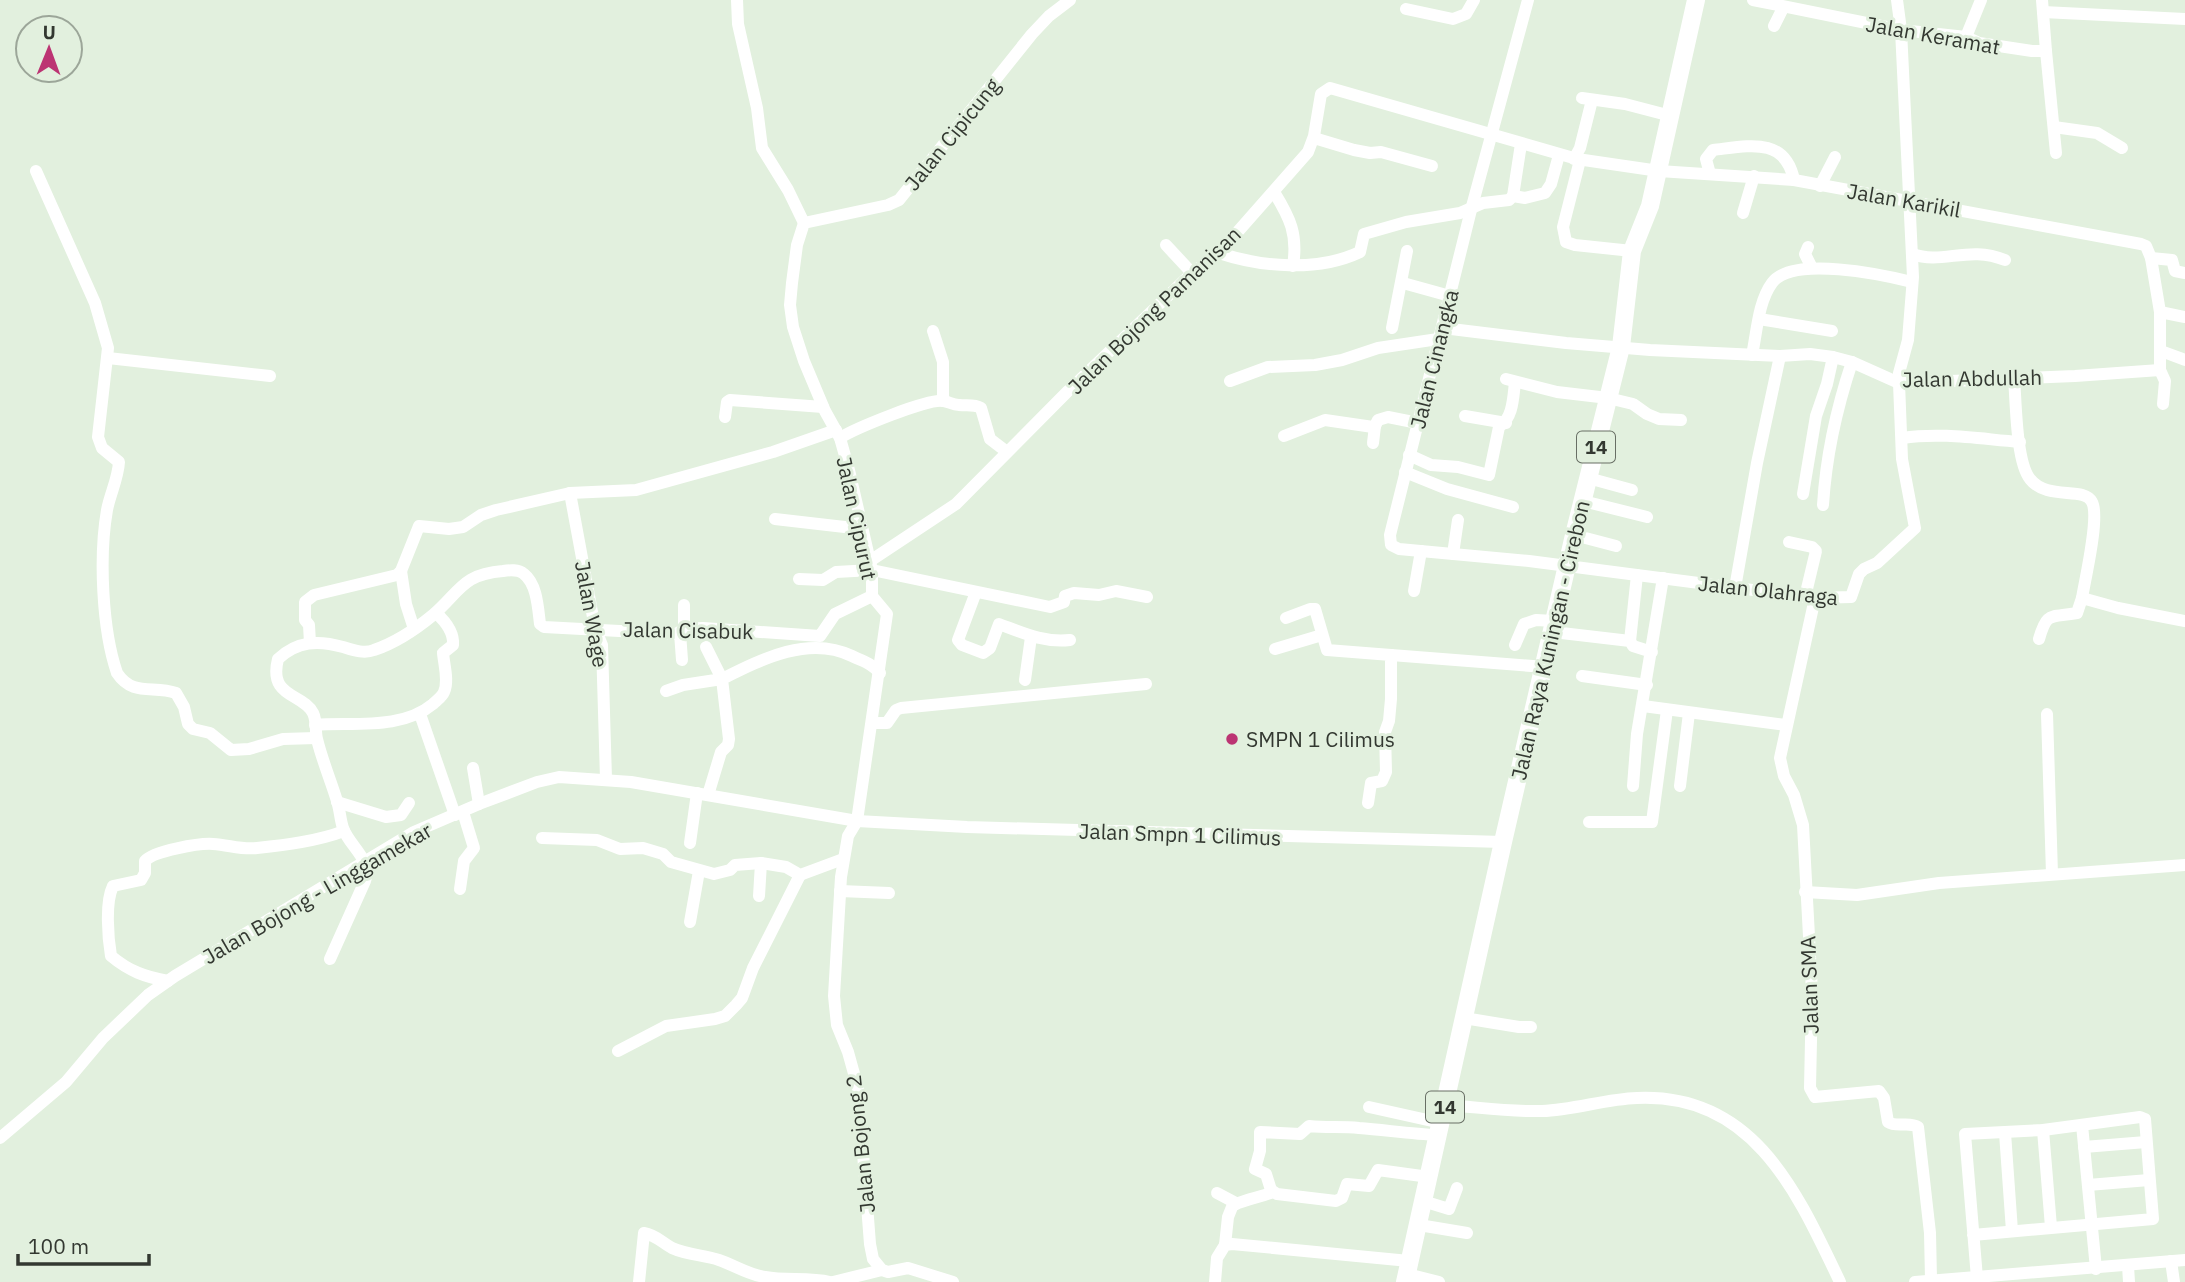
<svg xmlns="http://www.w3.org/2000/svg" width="2185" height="1282" font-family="'IBM Plex Sans',sans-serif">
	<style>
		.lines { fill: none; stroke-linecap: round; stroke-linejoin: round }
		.minor { stroke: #fff; stroke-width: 12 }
		.highway { stroke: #fff; stroke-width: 18 }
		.poi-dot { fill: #bc3473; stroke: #e2f0de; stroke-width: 2.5 }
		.labels { text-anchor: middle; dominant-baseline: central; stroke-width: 6; stroke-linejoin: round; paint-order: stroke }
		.shield { fill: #e2f0de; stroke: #686f65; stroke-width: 2 }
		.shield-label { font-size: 19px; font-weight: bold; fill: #333831 }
		.street-label { font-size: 21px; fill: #333831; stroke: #e2f0de }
		.poi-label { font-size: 21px; fill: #333831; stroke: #e2f0de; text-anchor: start }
	</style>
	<rect width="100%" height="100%" fill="#e2f0de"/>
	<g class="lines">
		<!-- minor -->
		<g class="minor">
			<polyline points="737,0 738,24 757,108 762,148 788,190 804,223"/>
			<polyline points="1528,0 1471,210 1390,535 1391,545 1399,549 1529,561 1815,598 1851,597 1859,574 1864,569 1877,563 1915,528 1902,459 1899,383 1899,373 1908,340 1913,277 1901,30 1897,0"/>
			<polyline points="1753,0 1901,30 1966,37 1979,43 2032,51 2046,51 2042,0"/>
			<polyline points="1406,9 1453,19 1466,14 1474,0"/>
			<polyline points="2043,12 2185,19"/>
			<polyline points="1774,26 1783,8"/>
			<polyline points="1966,37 1981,0"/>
			<polyline points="2046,51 2056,153"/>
			<polyline points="1582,98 1625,104 1671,116"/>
			<polyline points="2054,127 2097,133 2122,148"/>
			<polyline points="1314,138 1354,150 1370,153 1381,152 1432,166"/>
			<polyline points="1574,159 1580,148 1592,100"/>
			<polyline points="1580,160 1563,227 1566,242 1575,245 1632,251"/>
			<path d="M36 171 95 303 108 348 98 437 102 448 119 462C118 479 110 494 107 510 99 556 102 629 117 673 133 697 153 685 176 693L184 707 188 724 193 729 210 733 231 750 249 749 283 739 316 738"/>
			<path d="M1710 174 1706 159 1713 150C1748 146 1785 136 1794 180"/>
			<polyline points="1820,186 1835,157"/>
			<path d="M1274 192C1290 218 1298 234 1293 266"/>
			<polyline points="1513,196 1521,144"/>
			<polyline points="1743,213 1754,176"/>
			<polyline points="1166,245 1192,273"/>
			<polyline points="1808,247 1805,254 1812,268"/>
			<path d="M1219 253C1261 267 1318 272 1360 252L1364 234 1406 222 1460 213 1483 203 1509 200 1513 196 1525 198 1545 193 1551 184 1559 155"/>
			<path d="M1912 254C1943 265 1968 245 2005 260"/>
			<polyline points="2151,258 2172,260 2175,271 2185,273"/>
			<polyline points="1403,283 1450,296"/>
			<polyline points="2160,312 2185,317"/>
			<polyline points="1759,319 1832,331"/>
			<polyline points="1392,328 1407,251"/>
			<polyline points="1443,328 1566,343 1650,350 1780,356 1810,354 1833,357 1852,362 1899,383 2075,376 2160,370"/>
			<polyline points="933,331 943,362 943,401"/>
			<polyline points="2161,351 2185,360"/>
			<path d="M1752 355C1757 332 1758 302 1772 283 1792 255 1884 275 1912 282"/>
			<polyline points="108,358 270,376"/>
			<polyline points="2160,370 2165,381 2163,404"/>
			<path d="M2014 378C2016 401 2016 462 2030 479 2047 501 2084 486 2092 502 2100 517 2085 579 2082 598L2118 608 2185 621"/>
			<polyline points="1506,379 1557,392 1608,398 1633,404 1647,414 1659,419 1681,420"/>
			<polyline points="1230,381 1268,367 1315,365 1342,360 1378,348 1438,339"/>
			<polyline points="1465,416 1506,423"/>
			<polyline points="725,417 727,402 730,400 823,407"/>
			<polyline points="1284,436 1325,420 1373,427 1375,426 1378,420 1388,417 1418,423"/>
			<path d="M840 438C854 429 928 398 944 401 949 402 953 405 959 405 967 406 974 404 981 408L990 439 1007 452"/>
			<path d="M1902 438C1942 432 1980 439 2020 442"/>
			<polyline points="1373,443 1375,426"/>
			<path d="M1409 455 1431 465 1458 467 1489 475 1499 427C1513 418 1513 399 1515 382"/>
			<polyline points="1405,472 1447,489 1513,507"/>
			<polyline points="1588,478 1632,490"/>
			<polyline points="570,493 595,628 602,645 606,779"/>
			<polyline points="1803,494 1816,416 1827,384 1833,357"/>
			<polyline points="1583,501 1647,517"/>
			<path d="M1823 505C1826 456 1836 410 1852 362"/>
			<polyline points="775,519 862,529"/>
			<polyline points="1574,535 1616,546"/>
			<polyline points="1789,542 1812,547 1816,551 1805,597"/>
			<polyline points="1453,554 1458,520"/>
			<polyline points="870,561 956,504 1068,391 1192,273 1219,253 1308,152 1314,136 1321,94 1330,88 1577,159 1659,171 1794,180 2141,244 2146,246 2151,258 2160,312 2160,370"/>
			<polyline points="401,571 406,604 414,629"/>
			<polyline points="799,579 823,580 836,572 872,570 1050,607 1064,602 1065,596 1074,593 1099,595 1116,591 1147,597"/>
			<polyline points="1735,588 1757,463 1780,356"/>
			<polyline points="1414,591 1421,551"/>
			<path d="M976 592 958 640 962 645 983 653 990 648 999 624C1023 633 1044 643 1070 640"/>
			<path d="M1815 598 1780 758 1784 776 1794 795 1803 825 1812 992 1810 1088 1815 1097 1879 1091 1884 1098 1888 1122C1897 1128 1909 1121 1918 1127L1930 1233 1931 1279"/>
			<polyline points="684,605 684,629"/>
			<polyline points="1286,618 1310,609 1315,609 1327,650 1391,655 1391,699 1389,721 1385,732 1386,772 1382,781 1371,783 1368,803"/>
			<polyline points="1553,632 1630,641 1633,646 1652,652"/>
			<polyline points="680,633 682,660"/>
			<path d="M2039 639C2047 611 2050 618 2077 613L2082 598"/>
			<polyline points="1630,641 1637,575"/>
			<polyline points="310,643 309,625 305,620 305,602 314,595 397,575 401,571 419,526 449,529 463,527 481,515 496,510 570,493 636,490 773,452 836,430"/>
			<polyline points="1515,645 1524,624 1536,620 1554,621"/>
			<polyline points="1275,649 1322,635"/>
			<polyline points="1391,655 1545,667"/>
			<polyline points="1582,676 1647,685"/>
			<polyline points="1025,680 1031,637"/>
			<polyline points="666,691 683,685 722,679 706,647"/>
			<polyline points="1643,706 1786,725"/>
			<polyline points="420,714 455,815"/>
			<polyline points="2047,714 2052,874"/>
			<polyline points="872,723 887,723 896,710 901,708 1146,684"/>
			<path d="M315 725C353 722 402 730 433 704 437 700 442 697 444 692 449 681 444 665 443 653L453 645C454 633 445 621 436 613"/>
			<polyline points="473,768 479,804"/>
			<polyline points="1633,786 1637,734 1663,578"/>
			<polyline points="1680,786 1689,713"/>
			<path d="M708 795 721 752 728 745 729 739 722 679C762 659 809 635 852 656 864 662 871 663 880 673"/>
			<polyline points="337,802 386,817 401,815 409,803"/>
			<polyline points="1589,822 1652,822 1667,710"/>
			<polyline points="542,838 597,840 620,849 643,848 663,854 671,862 714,874 730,870 735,865 761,863"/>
			<polyline points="690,843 697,793"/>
			<polyline points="460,889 464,861 474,848 463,812"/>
			<polyline points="840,891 889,893"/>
			<polyline points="1805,892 1857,895 1939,883 2185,865"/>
			<polyline points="759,896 761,863 786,867 800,875 843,859"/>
			<polyline points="690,922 699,871"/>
			<path d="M330 959 365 881C373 860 349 846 343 828 340 819 340 810 337 801 331 781 322 760 317 739 315 731 317 721 313 713 303 693 268 698 278 659 297 641 318 640 343 647 353 650 364 654 374 650 395 643 416 629 433 615 460 592 462 574 503 571 510 570 518 569 524 574 537 584 538 608 540 624L544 627 676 634 684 629 703 628 820 636 835 614 872 596"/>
			<path d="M168 981C145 977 129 971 111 956 108 938 105 902 113 886L141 880 145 873V861C153 851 200 843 213 844 229 845 242 850 257 848 285 845 318 841 344 831"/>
			<polyline points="1464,1018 1519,1027 1531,1027"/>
			<polyline points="618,1051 666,1026 715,1019 725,1016 736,1005 742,998 753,968 800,875"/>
			<path d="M1445 1105C1477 1107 1510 1112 1542 1111 1574 1110 1605 1099 1637 1098 1754 1093 1797 1192 1840 1282"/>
			<polyline points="1369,1107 1441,1123"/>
			<polyline points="2082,1125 2096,1269"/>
			<polyline points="2043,1130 2051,1227"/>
			<polyline points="2005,1133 2012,1231"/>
			<polyline points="0,1138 66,1082 103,1038 148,995 175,976 414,832 479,804 537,782 559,777 631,782 857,821 967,827 1503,842"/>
			<polyline points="2084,1147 2146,1142"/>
			<path d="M1429 1177 1378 1170 1369 1186 1347 1184 1342 1198 1336 1201 1277 1194 1271 1190 1266 1174 1255 1169 1260 1151V1132L1300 1134 1309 1126C1327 1128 1342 1126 1359 1128 1386 1130 1411 1134 1438 1135"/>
			<polyline points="2088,1185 2149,1180"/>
			<polyline points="1217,1193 1234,1202 1228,1217 1225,1245"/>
			<polyline points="1423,1201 1449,1209 1457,1188"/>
			<path d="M1234 1205C1249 1198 1259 1198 1273 1192"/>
			<polyline points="1419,1225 1467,1233"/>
			<polyline points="1973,1235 2153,1219 2145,1119 2140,1117 2043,1130 1965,1134 1977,1278"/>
			<polyline points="2171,1261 2174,1282"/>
			<polyline points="2128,1266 2129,1282"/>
			<polyline points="1407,1274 1439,1282"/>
			<path d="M639 1282 644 1233C656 1235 661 1242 672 1248 687 1255 704 1255 719 1260 734 1265 749 1275 765 1277 786 1281 808 1277 830 1282"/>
			<polyline points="833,1282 882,1270"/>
			<polyline points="953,1282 908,1268 888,1272 882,1270 873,1259 870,1244 858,1088 848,1052 837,1025 834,996 841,877 848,836 857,821 887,614 872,596 872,570 849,470 840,438 825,411 804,361 793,327 790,305 792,283 797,245 804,223 888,205 899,200 1032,34 1049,16 1070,0"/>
			<polyline points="1215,1282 1217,1258 1225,1245 1232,1244 1409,1261"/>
			<polyline points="1915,1282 2185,1260"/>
		</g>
		<!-- highway -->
		<polyline class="highway" points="1405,1282 1503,842 1574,535 1621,347 1632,251 1650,206 1696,0"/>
	</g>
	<!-- markers -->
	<circle class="poi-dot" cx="1232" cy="739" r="7"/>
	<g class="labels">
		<!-- shield labels -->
		<g class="shield">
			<rect x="1577" y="431.5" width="38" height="31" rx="5"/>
			<rect x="1426" y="1091.5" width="38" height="31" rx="5"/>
		</g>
		<g class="shield-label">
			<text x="1596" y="447">14</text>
			<text x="1445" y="1107">14</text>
		</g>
		<!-- street labels -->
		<g class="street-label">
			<text transform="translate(1933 35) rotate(10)">Jalan Keramat</text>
			<text transform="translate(952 134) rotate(-51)">Jalan Cipicung</text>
			<text transform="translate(1904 200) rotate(10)">Jalan Karikil</text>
			<text transform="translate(1154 310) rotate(-44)">Jalan Bojong Pamanisan</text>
			<text transform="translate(1434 359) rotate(-76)">Jalan Cinangka</text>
			<text transform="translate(1972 378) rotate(-1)">Jalan Abdullah</text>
			<text transform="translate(857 518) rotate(78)">Jalan Cipurut</text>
			<text transform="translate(1768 590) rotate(6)">Jalan Olahraga</text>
			<text transform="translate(592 614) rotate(80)">Jalan Wage</text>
			<text transform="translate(688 630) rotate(1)">Jalan Cisabuk</text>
			<text transform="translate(1550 640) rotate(-77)">Jalan Raya Kuningan - Cirebon</text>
			<text transform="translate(1180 834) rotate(2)">Jalan Smpn 1 Cilimus</text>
			<text transform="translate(317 893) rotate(-30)">Jalan Bojong - Linggamekar</text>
			<text transform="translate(1809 985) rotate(-92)">Jalan SMA</text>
			<text transform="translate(860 1144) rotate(-96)">Jalan Bojong 2</text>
		</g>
		<!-- poi labels -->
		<g class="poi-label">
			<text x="1246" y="739">SMPN 1 Cilimus</text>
		</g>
	</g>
	<!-- north arrow -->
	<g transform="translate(49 49) rotate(1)"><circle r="33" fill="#e2f0de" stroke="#9ca699" stroke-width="2"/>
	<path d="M0-5L12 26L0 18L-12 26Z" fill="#bc3473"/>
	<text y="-10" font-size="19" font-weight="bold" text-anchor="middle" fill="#333831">U</text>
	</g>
	<!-- scale -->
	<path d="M18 1254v10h131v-10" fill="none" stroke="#333831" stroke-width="3.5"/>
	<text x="28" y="1254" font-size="21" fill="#333831" stroke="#e2f0de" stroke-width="5" paint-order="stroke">100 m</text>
</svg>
